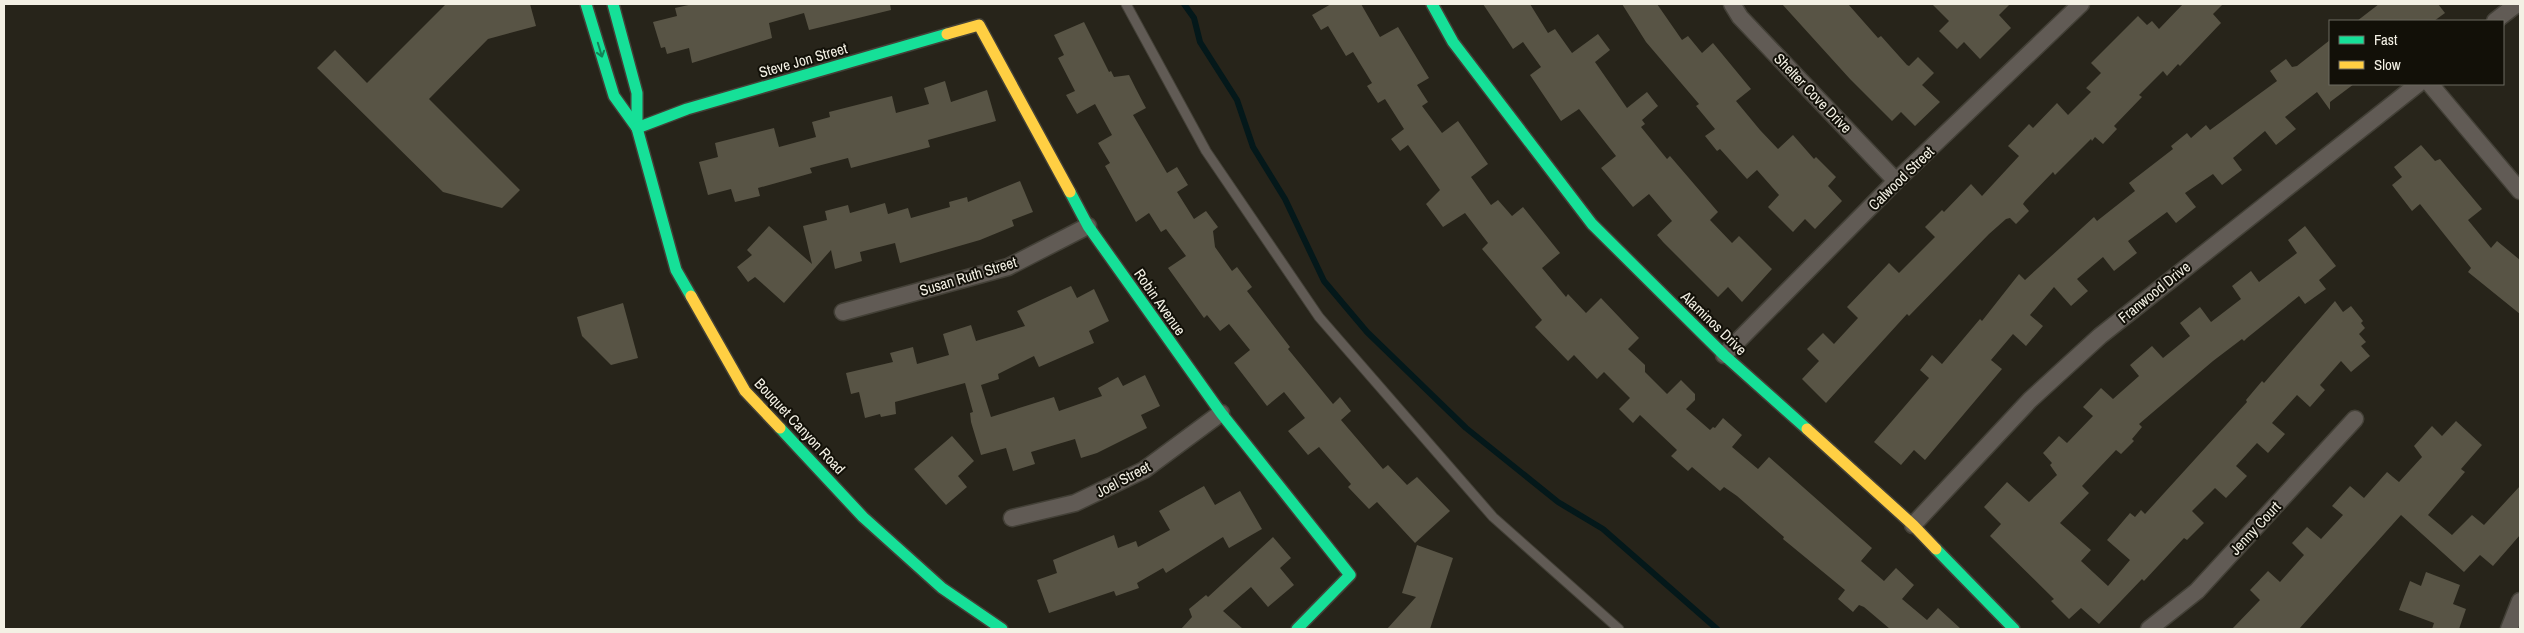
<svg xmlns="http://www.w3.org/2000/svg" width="2524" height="633" font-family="'Archivo Narrow',sans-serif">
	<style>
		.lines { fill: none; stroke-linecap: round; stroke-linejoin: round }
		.stream { stroke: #04181a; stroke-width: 6 }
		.building { fill: #585445 }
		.lane-casing { stroke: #434037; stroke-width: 11 }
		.street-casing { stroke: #434037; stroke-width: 19 }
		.fast-casing { stroke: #434037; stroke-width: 14 }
		.slow-casing { stroke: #434037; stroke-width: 14 }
		.lane { stroke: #615b55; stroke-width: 9 }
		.street { stroke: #615b55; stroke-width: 16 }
		.fast { stroke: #16e098; stroke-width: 11 }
		.slow { stroke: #ffcf43; stroke-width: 11 }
		.oneway { stroke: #148257 }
		.labels { text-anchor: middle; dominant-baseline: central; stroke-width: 4; stroke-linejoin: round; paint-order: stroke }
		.street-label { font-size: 15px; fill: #f3f0e4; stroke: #121008 }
	</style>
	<rect width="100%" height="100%" fill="#27241a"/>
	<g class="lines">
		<!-- stream -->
		<polyline class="stream" points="1184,4 1194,18 1200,42 1237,100 1253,147 1285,199 1324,281 1367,332 1466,428 1558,502 1603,529 1717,629"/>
	</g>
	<!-- building -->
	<g class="building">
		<polygon points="446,4 530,4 536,26 488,39 429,99 520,190 502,208 443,192 317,68 335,50 367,83"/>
		<polygon points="693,4 890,4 891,10 809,30 804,13 769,23 772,38 692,63 689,48 667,54 665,47 661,48 653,22 677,16 675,8"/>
		<polygon points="1331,4 1361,4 1380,37 1398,27 1429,78 1417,85 1428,102 1422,106 1442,133 1458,121 1472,141 1488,164 1471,177 1491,205 1498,200 1512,216 1523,207 1560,253 1542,268 1566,297 1568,294 1586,313 1601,298 1639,338 1628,349 1645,365 1645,372 1667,394 1681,380 1695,394 1695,400 1686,409 1710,430 1713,427 1715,428 1723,418 1742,435 1732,447 1758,469 1769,457 1872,548 1861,561 1884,581 1896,568 1914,585 1902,599 1927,620 1938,608 1961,629 1890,629 1864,607 1859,605 1853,612 1838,599 1845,590 1783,539 1784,537 1737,496 1724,487 1720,491 1692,467 1688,471 1671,456 1677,450 1640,415 1633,423 1619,409 1630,398 1604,372 1597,379 1574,355 1568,361 1535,327 1542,320 1482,249 1488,243 1465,213 1443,227 1426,204 1440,190 1408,145 1400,151 1391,139 1404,129 1385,99 1378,103 1367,86 1372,83 1353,52 1346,56 1328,26 1321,30 1312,15"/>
		<polygon points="1483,4 1530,4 1548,33 1555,29 1572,53 1598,34 1610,50 1595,62 1627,108 1647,92 1658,106 1642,120 1645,124 1641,127 1667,159 1670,156 1718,212 1710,220 1732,243 1739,236 1772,269 1742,302 1728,287 1718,297 1663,242 1657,235 1672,221 1649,194 1633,207 1601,168 1616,156 1579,109 1561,121 1530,75 1541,67 1523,42 1513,49"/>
		<polygon points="1622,4 1657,4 1682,40 1688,36 1702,53 1713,43 1751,89 1736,101 1760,130 1778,149 1793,135 1814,159 1816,157 1836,177 1828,186 1842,201 1815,229 1805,219 1793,232 1768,207 1779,195 1757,170 1747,179 1720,149 1717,151 1705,136 1715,129 1696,106 1699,104 1646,42"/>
		<polygon points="1782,4 1848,4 1878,38 1881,36 1907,65 1909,66 1918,57 1934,73 1922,85 1940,102 1915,126 1901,112 1892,121 1850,79"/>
		<polygon points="1932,4 2010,4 1999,15 2011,28 1980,59 1964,42 1957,49 1939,31 1949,21"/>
		<polygon points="2183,4 2223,4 2213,14 2221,23 2180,66 2178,64 2167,76 2163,71 2139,95 2142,97 2114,126 2117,129 2103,144 2095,137 2092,141 2091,139 2055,175 2053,172 2025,201 2023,204 2029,211 2016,224 2010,218 2006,219 1989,234 1909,316 1907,314 1826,403 1802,379 1819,361 1807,349 1823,333 1834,344 1858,318 1847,307 1889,263 1899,273 1935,237 1925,227 1942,210 1944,212 1971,184 1982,196 2019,156 2008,146 2029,124 2033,128 2057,103 2068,115 2091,92 2086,88 2101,73 2091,63 2138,16 2147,25 2152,21 2159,29"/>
		<polygon points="2379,4 2438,4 2445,13 2434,21 2357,21"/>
		<polygon points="1084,22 1109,72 1111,71 1114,77 1129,75 1136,89 1146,108 1133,115 1167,173 1177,167 1188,185 1177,192 1194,219 1206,211 1218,227 1213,231 1215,247 1232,271 1237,267 1252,287 1247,291 1290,347 1288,349 1333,404 1340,397 1351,411 1341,420 1383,469 1388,465 1407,485 1417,477 1450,511 1415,543 1377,502 1369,509 1348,487 1351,484 1319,447 1308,455 1288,431 1305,418 1284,392 1267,406 1234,363 1250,350 1229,324 1220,331 1207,315 1204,318 1168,268 1186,256 1166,229 1161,232 1149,213 1136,222 1105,166 1110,163 1098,143 1112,135 1095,104 1077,114 1066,95 1075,91 1058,58 1064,55 1054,35"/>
		<polygon points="2330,40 2330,84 2354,84 2330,102 2330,110 2317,92 2285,117 2296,129 2276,145 2265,131 2233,158 2242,170 2222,185 2213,174 2185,193 2196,207 2176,223 2167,212 2128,241 2137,253 2114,271 2103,257 2077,279 2088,291 2071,306 2054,287 2030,315 2043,326 2026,346 2013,334 1991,360 2002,369 1925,460 1914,450 1901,465 1874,442 1929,378 1920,370 1932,355 1942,364 1980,319 1982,321 2019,274 2025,280 2094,217 2097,221 2135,191 2129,183 2173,149 2171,146 2187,133 2191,138 2206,125 2210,130 2277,81 2270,71 2286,59 2292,67 2297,66"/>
		<polygon points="945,81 951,102 987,90 996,121 928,140 930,147 851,168 848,158 810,168 812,173 758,188 760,196 735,202 731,189 708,195 699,162 718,157 715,143 774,128 779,147 816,137 812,122 830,117 829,112 892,96 896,113 929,104 924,88"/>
		<polygon points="2421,145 2435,161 2440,159 2482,209 2468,220 2491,248 2497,241 2520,260 2520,314 2468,272 2471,268 2420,204 2412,211 2392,185 2402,177 2394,167"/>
		<polygon points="1020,181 1033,212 1012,220 1014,226 980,240 900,263 895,243 860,252 862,261 835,269 831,250 784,303 755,277 748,282 737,267 752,255 747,250 769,226 812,264 803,226 827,220 825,211 848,205 850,213 885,203 888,214 908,208 911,218 950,207 949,202 967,197 968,202"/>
		<polygon points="2305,226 2336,266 2319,280 2326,289 2305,304 2299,296 2247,338 2244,341 2242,339 2213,361 2139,424 2142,427 2132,439 2134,441 2121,454 2116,450 2082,486 2089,493 2060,523 2091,550 2081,561 2108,586 2130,560 2107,540 2130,513 2135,517 2141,510 2145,514 2247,402 2246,400 2262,381 2264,383 2335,301 2343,312 2351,306 2363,321 2361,323 2365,328 2359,334 2366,342 2361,346 2370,356 2351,372 2341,361 2320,385 2325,390 2310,407 2297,395 2272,423 2285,434 2268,453 2257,443 2236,466 2247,476 2226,498 2215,488 2192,511 2204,523 2187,540 2184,538 2144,581 2142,579 2099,624 2081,608 2069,619 2051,601 2054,599 1990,536 2001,524 1984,507 2007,482 2029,502 2057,475 2050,465 2052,463 2043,453 2059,436 2067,443 2093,416 2083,407 2101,388 2113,399 2139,376 2130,365 2152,346 2163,358 2190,336 2180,323 2200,307 2211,322 2241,299 2232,286 2251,271 2259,282 2297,253 2288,240"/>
		<polygon points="1071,286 1077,298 1094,289 1109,321 1089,331 1094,343 1039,367 1034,356 998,374 999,379 981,385 991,417 1054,397 1059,411 1102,396 1098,388 1118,377 1123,386 1145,375 1160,406 1141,415 1147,428 1097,453 1081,458 1075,439 1031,452 1035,464 1013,471 1006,448 981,455 971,422 970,413 973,412 965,383 895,402 896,414 881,417 880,414 865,418 859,392 851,394 846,373 893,362 890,353 913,347 917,364 949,355 943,334 971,325 976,341 1025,326 1017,311"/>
		<polygon points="623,303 638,358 611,365 582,336 577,317"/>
		<polygon points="2456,421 2482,445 2461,469 2465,472 2428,515 2452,535 2472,515 2484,525 2520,486 2520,535 2493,566 2480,555 2464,572 2401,515 2299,629 2232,629 2260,600 2250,590 2268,571 2280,582 2304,555 2292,543 2307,527 2321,539 2343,515 2332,506 2350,486 2364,498 2387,472 2399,482 2422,457 2414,446 2432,426 2442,436"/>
		<polygon points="952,436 974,461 958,476 967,487 946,505 914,469"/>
		<polygon points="1204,486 1215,505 1240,491 1262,529 1229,548 1223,537 1166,573 1163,568 1137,583 1139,588 1116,596 1114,591 1049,613 1037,580 1057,573 1053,560 1114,535 1118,548 1136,541 1138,547 1170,530 1159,511"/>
		<polygon points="1273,537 1291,558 1280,568 1294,585 1268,607 1251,587 1223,611 1243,629 1181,629 1192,617 1189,609 1206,595 1208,597"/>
		<polygon points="1417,545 1453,558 1430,629 1387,629 1416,597 1402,593"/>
		<polygon points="2426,572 2460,585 2453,604 2466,609 2459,629 2432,629 2434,623 2399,610 2410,581 2421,586"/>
	</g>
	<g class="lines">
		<!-- lane casing -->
		<g class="lane-casing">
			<polyline id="lane" points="1126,4 1206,151 1319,317 1493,517 1619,629"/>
		</g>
		<!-- street casing -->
		<g class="street-casing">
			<g id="street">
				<polyline points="1732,4 1740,17 1896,181"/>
				<polyline points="2495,21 2517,4"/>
				<polyline points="2430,84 2520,191"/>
				<polyline points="843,312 1008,267 1088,226"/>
				<polyline points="1724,355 1896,181 2081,4"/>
				<polyline points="1012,518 1075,503 1144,470 1221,413"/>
				<polyline points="1913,525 2030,400 2100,336 2418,84"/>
				<polyline points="2149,629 2197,591 2355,419"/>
				<polyline points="2509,629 2520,601"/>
			</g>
		</g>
		<!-- fast casing -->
		<g class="fast-casing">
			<g id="fast">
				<polyline points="586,4 614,96 637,128"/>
				<polyline points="613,4 637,93 637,128 676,270 691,296"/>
				<polyline points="1432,4 1453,42 1592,224 1724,355 1807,429"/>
				<polyline points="637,128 687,109 947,34"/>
				<polyline points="1070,192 1088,226 1221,413 1350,575 1297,629"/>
				<polyline points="780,428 863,517 942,588 1002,629"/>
				<polyline points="1936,549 2014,629"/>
			</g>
		</g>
		<!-- slow casing -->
		<g class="slow-casing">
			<g id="slow">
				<polyline points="947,34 979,25 1070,192"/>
				<polyline points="691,296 745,391 780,428"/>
				<polyline points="1807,429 1913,525 1936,549"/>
			</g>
		</g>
		<!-- lane -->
		<use href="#lane" class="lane"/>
		<!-- street -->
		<use href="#street" class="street"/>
		<!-- fast -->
		<use href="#fast" class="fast"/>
		<!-- slow -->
		<use href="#slow" class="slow"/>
	</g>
	<!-- one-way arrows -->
	<defs><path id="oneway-shaft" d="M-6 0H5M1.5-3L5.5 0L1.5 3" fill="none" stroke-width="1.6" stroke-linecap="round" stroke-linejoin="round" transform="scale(1.25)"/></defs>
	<use class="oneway" href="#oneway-shaft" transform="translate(600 50) rotate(73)"/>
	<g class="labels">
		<!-- street labels -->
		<g class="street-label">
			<text transform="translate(803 60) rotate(-16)">Steve Jon Street</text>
			<text transform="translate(1813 93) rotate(46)">Shelter Cove Drive</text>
			<text transform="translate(1901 178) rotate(-44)">Calwood Street</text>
			<text transform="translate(968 276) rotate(-17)">Susan Ruth Street</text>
			<text transform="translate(2154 292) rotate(-39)">Franwood Drive</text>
			<text transform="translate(1160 302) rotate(55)">Robin Avenue</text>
			<text transform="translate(1714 323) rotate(44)">Alaminos Drive</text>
			<text transform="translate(800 426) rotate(47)">Bouquet Canyon Road</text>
			<text transform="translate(1123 479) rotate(-28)">Joel Street</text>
			<text transform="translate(2255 528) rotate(-47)">Jenny Court</text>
		</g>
	</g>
	<!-- border -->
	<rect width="2524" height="633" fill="none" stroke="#f3f0e4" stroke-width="10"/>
	<!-- legend -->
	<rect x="2329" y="20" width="175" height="65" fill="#121008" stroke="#6c6a60"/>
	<rect x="2339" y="36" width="25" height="8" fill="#16e098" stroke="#6c6a60"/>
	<text x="2374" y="45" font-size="15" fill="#f3f0e4">Fast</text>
	<rect x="2339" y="61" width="25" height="8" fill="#ffcf43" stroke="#6c6a60"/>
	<text x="2374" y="70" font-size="15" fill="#f3f0e4">Slow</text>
</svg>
